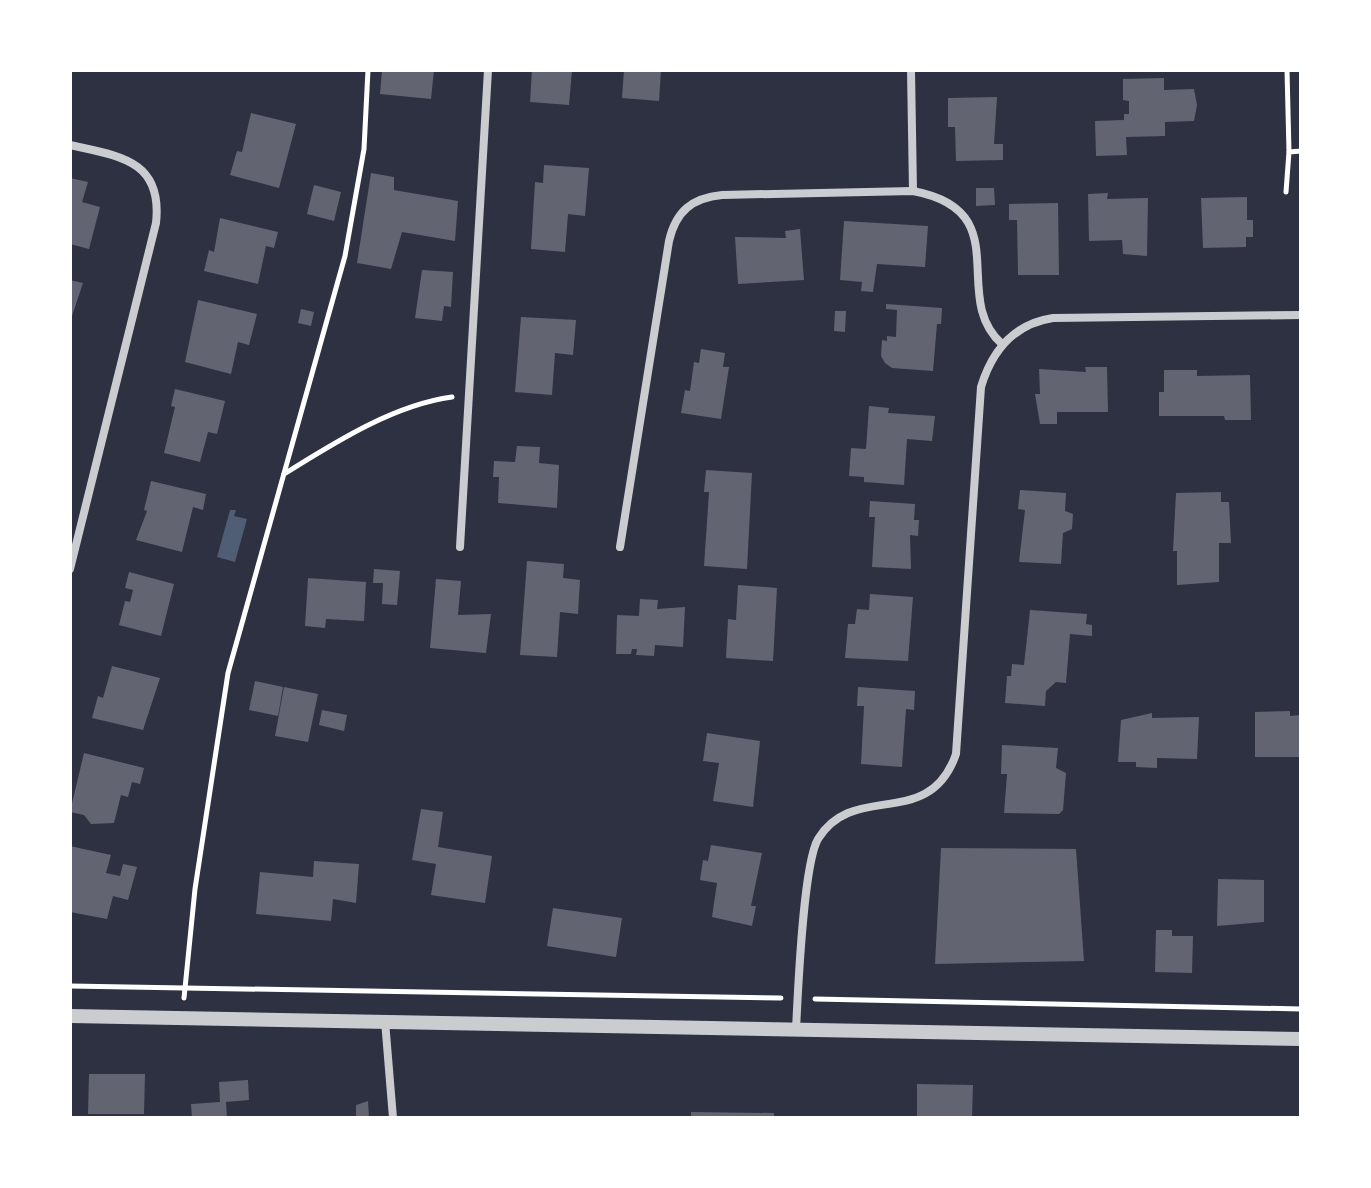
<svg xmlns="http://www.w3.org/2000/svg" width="1371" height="1188" font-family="'Fira Sans Condensed',sans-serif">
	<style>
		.water { fill: #4f5d75 }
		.building { fill: #626471 }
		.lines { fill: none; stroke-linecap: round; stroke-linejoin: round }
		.path { stroke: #fff; stroke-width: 5 }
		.minor { stroke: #caccd0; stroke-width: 8 }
		.tertiary { stroke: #caccd0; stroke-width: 14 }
	</style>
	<rect width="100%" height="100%" fill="#2d3142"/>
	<!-- water -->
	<polygon class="water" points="230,510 236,510 234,516 247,519 235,562 217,557"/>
	<!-- building -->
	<g class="building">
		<polygon points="382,70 434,70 431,99 380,94"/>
		<polygon points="532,70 572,70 569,105 530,102"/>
		<polygon points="624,70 661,70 659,101 622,98"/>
		<polygon points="1164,78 1164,90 1194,89 1197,105 1194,121 1165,122 1165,136 1126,137 1127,155 1096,156 1095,121 1124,120 1124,114 1129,114 1129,101 1123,100 1123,79"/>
		<polygon points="997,97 994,144 1003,144 1003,160 956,161 955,127 948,127 948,98"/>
		<polygon points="251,113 296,124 279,188 230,175 237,151 242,152"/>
		<polygon points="544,165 589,168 585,216 568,214 565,252 531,249 535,182 543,183"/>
		<polygon points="371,173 394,177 394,190 458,201 455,241 402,232 391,269 357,263"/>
		<polygon points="70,178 88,182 82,202 100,207 89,249 70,244"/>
		<polygon points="314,185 341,192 334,221 307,214"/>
		<polygon points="976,188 994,188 995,205 976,206"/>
		<polygon points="1108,193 1107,199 1148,198 1147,256 1123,254 1122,240 1089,241 1088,194"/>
		<polygon points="1247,197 1247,220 1253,220 1253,237 1246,237 1246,247 1203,248 1201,198"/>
		<polygon points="1058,203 1059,275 1018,275 1017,220 1009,220 1009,204"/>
		<polygon points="220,218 278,232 274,248 266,246 258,284 204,271 209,250 214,252"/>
		<polygon points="844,221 928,226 925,267 877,264 873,292 861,291 862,282 840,280"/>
		<polygon points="800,229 804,280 738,284 735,237 786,238 785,231"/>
		<polygon points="422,270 453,272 451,307 444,306 442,321 415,318"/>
		<polygon points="70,280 83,283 71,319 70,319"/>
		<polygon points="198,300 257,314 249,345 238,342 231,374 185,362"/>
		<polygon points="886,304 942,308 941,324 937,324 933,371 892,368 885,363 881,356 882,340 887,341 887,336 896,337 897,310 886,309"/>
		<polygon points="301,309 314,312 311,326 298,323"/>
		<polygon points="835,311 846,311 845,332 834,331"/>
		<polygon points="521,317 576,320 573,355 555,353 552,395 515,392"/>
		<polygon points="701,349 725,353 723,367 729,367 721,419 681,413 685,390 690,391 694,362 699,363"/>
		<polygon points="1085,367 1107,367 1108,412 1057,412 1057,424 1040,424 1035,394 1040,394 1039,369 1086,372"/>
		<polygon points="1164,370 1197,370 1197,376 1250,375 1251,420 1225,420 1224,416 1159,416 1159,392 1164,392"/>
		<polygon points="175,389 225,401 217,434 208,432 200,462 164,453 175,407 171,406"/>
		<polygon points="869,406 889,408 888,413 935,416 932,441 907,439 904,485 864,482 864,477 849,476 851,448 866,449"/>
		<polygon points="517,446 540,447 539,463 559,465 557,508 498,503 499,477 493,477 494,461 515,462"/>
		<polygon points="706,470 752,473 747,569 704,566 709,492 704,492"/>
		<polygon points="151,481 206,494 203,510 193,507 182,552 136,540 147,511 144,510"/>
		<polygon points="1020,490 1066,493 1065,511 1073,514 1072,529 1063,533 1061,564 1019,562 1025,510 1018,509"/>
		<polygon points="1221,492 1221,502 1229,502 1231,543 1219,543 1219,582 1177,585 1177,551 1173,551 1176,493"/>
		<polygon points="870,501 915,504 914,520 919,520 918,536 910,535 911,569 872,567 875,517 869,517"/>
		<polygon points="527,561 564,564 563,578 580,580 578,614 560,612 557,657 520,655"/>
		<polygon points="374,569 400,571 397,605 382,604 383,583 373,583"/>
		<polygon points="129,572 174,584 161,636 119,625 125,601 130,602 133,590 125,588"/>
		<polygon points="308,578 366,582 364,621 326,619 325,628 305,626"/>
		<polygon points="436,579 461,581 458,615 491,614 486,653 430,648"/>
		<polygon points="738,585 777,588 773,661 726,658 728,619 736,620"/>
		<polygon points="870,594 913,597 908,661 845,658 848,624 855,624 857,609 869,610"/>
		<polygon points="640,599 658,600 657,609 685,607 683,647 655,645 654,656 636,655 637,649 632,649 631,654 616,654 617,615 639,616"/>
		<polygon points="1030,610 1087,614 1086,624 1092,625 1092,636 1070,634 1066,683 1056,682 1046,691 1045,706 1005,703 1007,676 1011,676 1012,664 1024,665"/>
		<polygon points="112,666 160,678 143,730 92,718 98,696 103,698"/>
		<polygon points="255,681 283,687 278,716 249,710"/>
		<polygon points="284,687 318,694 308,742 275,736"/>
		<polygon points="858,687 915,691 914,710 906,709 902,767 861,764 864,706 857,706"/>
		<polygon points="322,710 347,715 344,731 319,725"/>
		<polygon points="1290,711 1290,716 1301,715 1301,757 1255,757 1255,712"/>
		<polygon points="1152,713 1152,718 1199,717 1197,759 1157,758 1157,768 1136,767 1136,762 1118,762 1121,720"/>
		<polygon points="707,733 760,741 753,807 713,801 719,763 703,761"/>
		<polygon points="1002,745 1058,748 1056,768 1066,773 1063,810 1059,814 1004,813 1007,774 1001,774"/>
		<polygon points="84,753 144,768 140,784 132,782 128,797 121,795 114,823 91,824 84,815 70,812"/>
		<polygon points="421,809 443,812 438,847 492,856 485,903 431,895 436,864 412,860"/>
		<polygon points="711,845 762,853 751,906 756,906 752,926 712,917 717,883 700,880 703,860 708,861"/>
		<polygon points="70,846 111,855 106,873 120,876 123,864 137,867 128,900 113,896 107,919 70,912"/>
		<polygon points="941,848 1076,849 1084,961 935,964"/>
		<polygon points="314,861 359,864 356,903 333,899 331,921 256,914 260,872 313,877"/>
		<polygon points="1218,879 1264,880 1264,922 1217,926"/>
		<polygon points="553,908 622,918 616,957 547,946"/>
		<polygon points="1156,930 1172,930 1172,936 1193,936 1192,973 1155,972"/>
		<polygon points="89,1074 145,1074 144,1114 88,1114"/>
		<polygon points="248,1080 249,1100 226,1102 227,1118 192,1118 191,1104 220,1102 219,1082"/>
		<polygon points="917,1084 973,1085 972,1118 917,1118"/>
		<polygon points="368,1101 369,1118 356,1118 356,1105"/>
		<polygon points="691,1112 774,1113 774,1118 691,1118"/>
	</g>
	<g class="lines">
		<!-- path -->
		<g class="path">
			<polyline points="1287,70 1289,152"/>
			<polyline points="1286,192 1289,152 1301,151"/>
			<path d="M284 474C334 443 393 405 452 397"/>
			<polyline points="70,986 781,998"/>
			<polyline points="184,998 195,889 228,673 345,256 364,149 368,70"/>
			<polyline points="815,999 1301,1009"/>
		</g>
		<!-- minor -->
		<g class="minor">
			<polyline points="911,70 913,191"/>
			<path d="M70 145C119 156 163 160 156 223L70 569"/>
			<polyline points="460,547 488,70"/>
			<path d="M620 547 669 241C676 211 692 198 722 195L913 191C1019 211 948 296 1002 344"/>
			<polyline points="385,1021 393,1118"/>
			<path d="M796 1029C798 992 803 865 818 839 854 780 929 832 956 754L981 387C992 351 1013 324 1053 318L1301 315"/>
		</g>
		<!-- tertiary -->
		<polyline class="tertiary" points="70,1016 1301,1039"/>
	</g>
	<!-- border -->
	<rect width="1371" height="1188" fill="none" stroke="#ffffff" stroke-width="144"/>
</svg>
